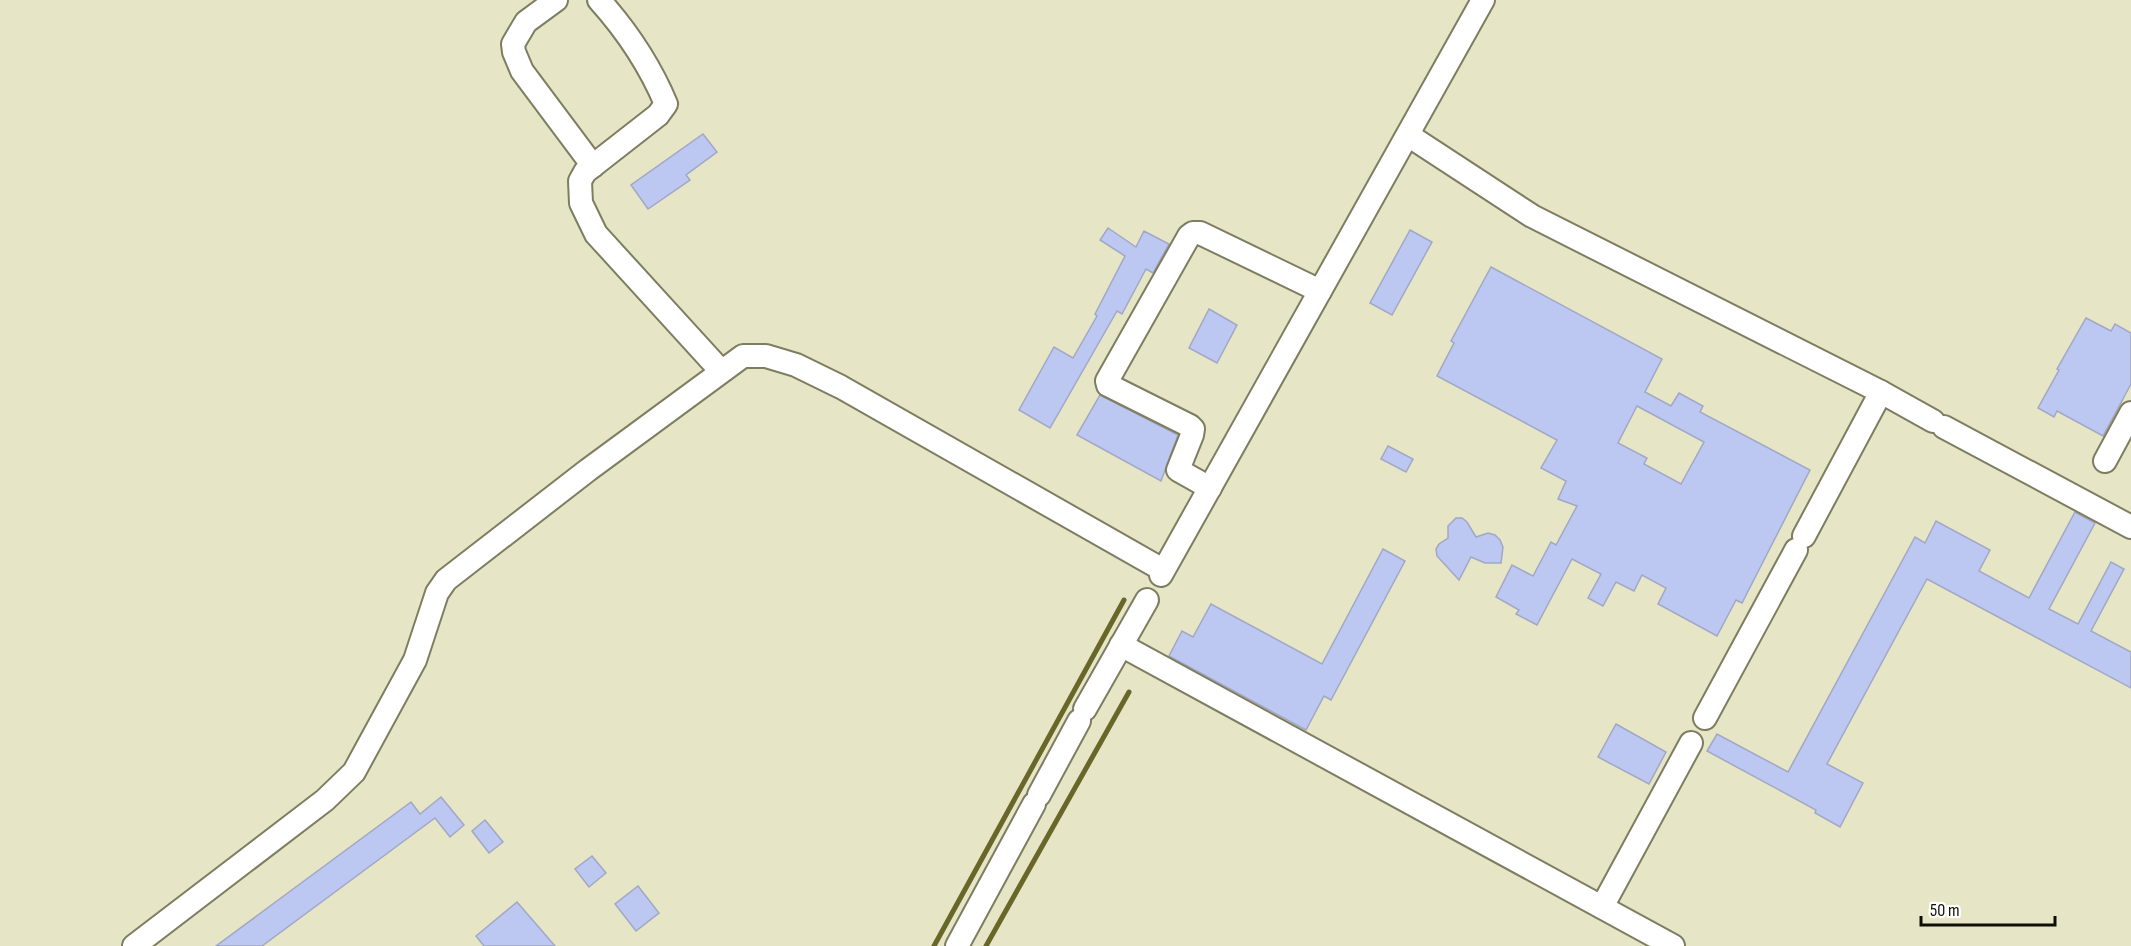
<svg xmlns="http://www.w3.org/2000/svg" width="2131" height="946" font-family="'Sofia Sans Condensed',sans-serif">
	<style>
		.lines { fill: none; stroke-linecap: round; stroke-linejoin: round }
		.stream { stroke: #696629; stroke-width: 5 }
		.building { fill: #bcc7f2; stroke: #a1a8c4; stroke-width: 1.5; fill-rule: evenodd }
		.minor-casing { stroke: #7e7d61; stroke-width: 26 }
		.minor { stroke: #fff; stroke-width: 22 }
	</style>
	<rect width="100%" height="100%" fill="#e6e5c6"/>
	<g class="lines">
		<!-- stream -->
		<g class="stream">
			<polyline points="934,946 1124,600"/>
			<polyline points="986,946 1129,692"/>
		</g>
	</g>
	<!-- building -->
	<g class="building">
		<polygon points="703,134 717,152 686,175 690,180 648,209 631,185"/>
		<polygon points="1108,228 1136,247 1144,231 1169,244 1153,273 1146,269 1122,314 1117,311 1050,428 1019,410 1054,347 1073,358 1097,316 1095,314 1125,256 1100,240"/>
		<polygon points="1410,230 1432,242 1392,315 1370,303"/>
		<path d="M1491 267 1662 359 1645 392 1671 406 1679 393 1703 406 1700 412 1810 470 1742 603 1736 600 1717 636 1658 604 1666 588 1642 575 1634 591 1616 582 1603 606 1588 598 1601 574 1572 559 1537 625 1516 614 1519 610 1496 597 1512 565 1533 576 1551 542 1556 545 1577 506 1558 499 1566 481 1541 468 1557 440 1437 376 1454 343 1451 341ZM1637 406 1704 442 1681 484 1644 464 1647 458 1618 443Z"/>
		<polygon points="1209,309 1237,325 1217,363 1189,348"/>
		<polygon points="2086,318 2111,331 2115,324 2131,333 2131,384 2103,436 2057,411 2054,417 2038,408 2059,370 2057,369"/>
		<polygon points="1100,395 1178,435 1161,481 1077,435"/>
		<polygon points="1388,446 1413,459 1406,472 1381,459"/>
		<polygon points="2075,512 2095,523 2049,609 2078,624 2111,562 2124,569 2091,631 2131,652 2131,688 1927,579 1827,764 1863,783 1840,827 1815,813 1816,810 1707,751 1717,734 1788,772 1915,537 1925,543 1936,521 1990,550 1979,571 2029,598"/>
		<polygon points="1456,518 1462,518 1467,522 1476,537 1488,533 1495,535 1500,540 1503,547 1501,563 1485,563 1471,557 1459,580 1437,556 1436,549 1439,544 1448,538 1448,526"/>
		<polygon points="1383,549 1405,561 1331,700 1324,696 1306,730 1169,656 1182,631 1193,637 1211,604 1322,664"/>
		<polygon points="1616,724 1666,752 1649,784 1598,757"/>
		<polygon points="441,797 464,825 450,837 435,818 262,946 216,946 411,802 420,814"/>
		<polygon points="485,820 503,842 489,853 472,831"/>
		<polygon points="592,856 606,873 589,887 575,869"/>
		<polygon points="638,886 659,913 636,931 615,904"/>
		<polygon points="517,902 555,946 484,946 476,936"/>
	</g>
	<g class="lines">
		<!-- minor casing -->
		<g class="minor-casing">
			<g id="minor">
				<polyline points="556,0 526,22 513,44 514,52 522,71 593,166"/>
				<path d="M599 0C626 30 650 66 666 104L658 115 585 172 580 181 581 203 596 234 721 371"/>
				<polyline points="1408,135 1532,216 1881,392"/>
				<polyline points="1944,427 2131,527"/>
				<polyline points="2105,461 2131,413"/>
				<polyline points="1210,488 1178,470 1192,435 1193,429 1190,426 1108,385 1107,381 1189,236 1193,233 1200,233 1320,291"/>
				<polyline points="1804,536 1881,392 1933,421"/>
				<polyline points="1161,575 1483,0"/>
				<polyline points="1121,645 1673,946"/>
				<polyline points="1085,709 1147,600"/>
				<polyline points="1705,718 1796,550"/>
				<polyline points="1039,795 1079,721"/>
				<polyline points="1602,907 1691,743"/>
				<polyline points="134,946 325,800 354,772 415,660 437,593 446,580 588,470 743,356 766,356 796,365 841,387 1163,570"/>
				<polyline points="957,946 1034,804"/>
			</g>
		</g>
		<!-- minor -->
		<use href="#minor" class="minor"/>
	</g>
	<!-- scale -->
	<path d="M1921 916v9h134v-9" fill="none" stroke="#0f0e05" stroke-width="3"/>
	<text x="1930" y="916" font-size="18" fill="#0f0e05" stroke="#ffffff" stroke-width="4.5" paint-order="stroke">50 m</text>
</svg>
